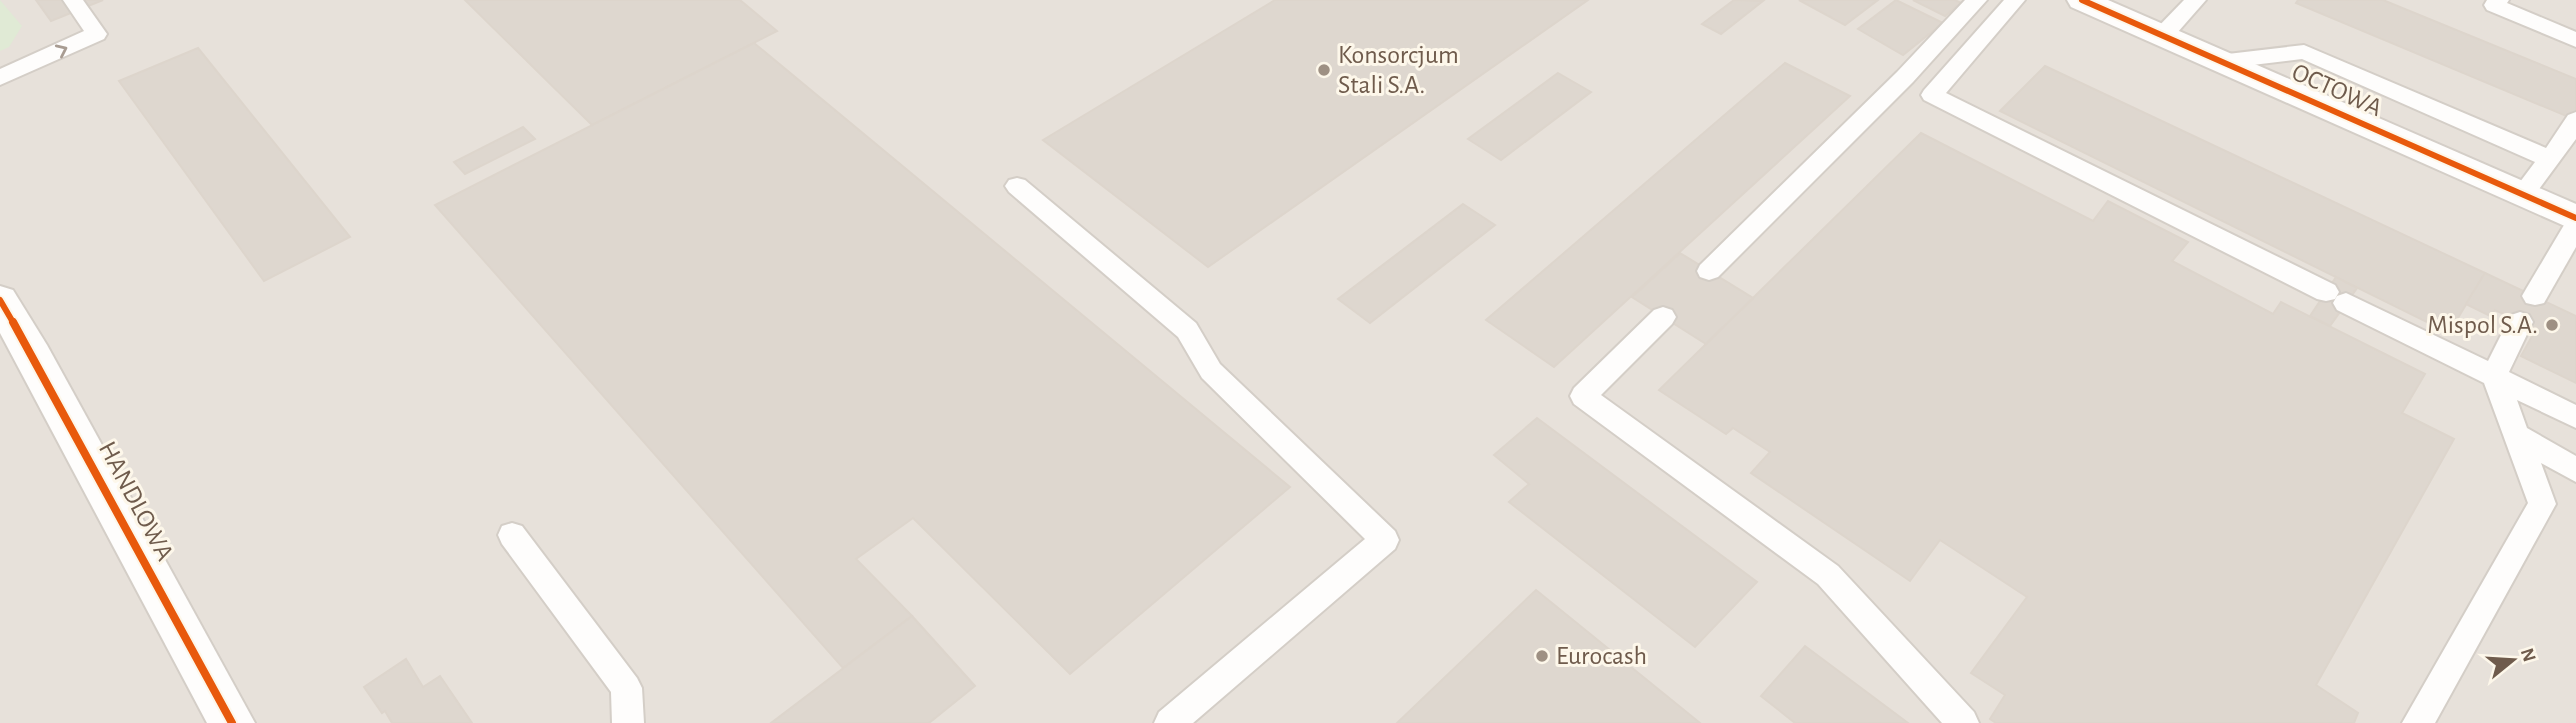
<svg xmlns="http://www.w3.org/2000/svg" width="2576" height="723" font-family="'Alegreya Sans',sans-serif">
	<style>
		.industrial { fill: #e7e1da }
		.green { fill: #e0ead5 }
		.building { fill: #ded7cf; stroke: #ddd5cc; stroke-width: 2 }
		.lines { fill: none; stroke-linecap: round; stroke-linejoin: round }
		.service-casing { stroke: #d4cec7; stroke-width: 4 }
		.minor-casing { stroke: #d4cec7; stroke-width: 4 }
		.tertiary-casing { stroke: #d4cec7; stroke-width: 4 }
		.service { fill: #fefdfc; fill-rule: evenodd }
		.minor { fill: #fefdfc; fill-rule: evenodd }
		.tertiary { fill: #fefdfc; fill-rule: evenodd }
		.cycleway-far1-casing { stroke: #fdf7ea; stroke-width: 10 }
		.cycleway-casing { stroke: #fdf7ea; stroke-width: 12 }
		.cycleway-far1 { stroke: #e8590c; stroke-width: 6 }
		.cycleway { stroke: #e8590c; stroke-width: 8 }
		.oneway { stroke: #a89c92 }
		.poi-dot { fill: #9e9083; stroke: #fdf7ea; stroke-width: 2.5 }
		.labels { text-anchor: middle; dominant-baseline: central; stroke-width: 6; stroke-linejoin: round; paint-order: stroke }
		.poi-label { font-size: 26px; fill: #6f5b4c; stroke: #fdf7ea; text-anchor: start }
		.street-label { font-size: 26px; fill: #6f5b4c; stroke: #fdf7ea }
	</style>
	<rect width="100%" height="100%" fill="#f5f1e9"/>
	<!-- industrial -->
	<rect class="industrial" x="0" y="0" width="2576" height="723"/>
	<!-- green -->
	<polygon class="green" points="0,0 22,26 9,47 0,51"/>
	<!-- building -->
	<g class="building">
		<polygon points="36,0 103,0 51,21"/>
		<polygon points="465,0 740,0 777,31 592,125"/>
		<polygon points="1275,0 1588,0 1208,267 1043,140"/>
		<polygon points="1734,0 1763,1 1721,34 1702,24"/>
		<polygon points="1799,0 1878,0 1845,25"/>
		<polygon points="1896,0 1943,23 1903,55 1858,29"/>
		<polygon points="1913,0 1955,0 1961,3 1945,16"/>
		<polygon points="2298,0 2383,0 2576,79 2576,120 2296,3"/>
		<polygon points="754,43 1290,487 1070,674 913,518 856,559 912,616 843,668 435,205"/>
		<polygon points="198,48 350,237 264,281 119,81"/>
		<polygon points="1785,63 1850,96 1554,367 1486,320"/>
		<polygon points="2045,66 2485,273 2449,333 2000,111"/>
		<polygon points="1558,73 1591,92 1501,160 1468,139"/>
		<polygon points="523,127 535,139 465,174 454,162"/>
		<polygon points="1921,133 2093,221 2108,201 2188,242 2172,261 2273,314 2281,302 2425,374 2402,413 2454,439 2316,685 2358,713 2354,723 1996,723 1990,719 2005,695 1971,673 2027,597 1940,540 1910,581 1751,473 1770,452 1733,428 1726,434 1659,390"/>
		<polygon points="1463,204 1495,225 1370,323 1338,299"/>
		<polygon points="1680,253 1753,298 1706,344 1632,297"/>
		<polygon points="2485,273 2576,316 2576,383 2521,356 2536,329 2495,310 2492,317 2466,304"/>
		<polygon points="2336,277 2357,288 2330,326 2310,316"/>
		<polygon points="1537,418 1757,582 1695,647 1509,502 1529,484 1494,455"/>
		<polygon points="1536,590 1700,723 1397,723"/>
		<polygon points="912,616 975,686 929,723 771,723"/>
		<polygon points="1805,646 1908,723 1795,723 1761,696"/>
		<polygon points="406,659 423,687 440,676 472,723 392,723 385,711 382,713 364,687"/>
	</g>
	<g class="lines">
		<!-- service casing -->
		<g class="service-casing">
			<g id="service">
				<polygon points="63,0 83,0 107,34 104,39 0,85 0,69 84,31"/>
				<polygon points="1965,0 1987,0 1913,82 1718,277 1709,280 1700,277 1697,271 1700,265 1897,72"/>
				<polygon points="2004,0 2025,0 1946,93 2335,285 2339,292 2335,299 2326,301 2317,299 1924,100 1921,95 1924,90"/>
				<polygon points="2184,0 2206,0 2170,41 2154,41 2151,36 2154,31"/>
				<polygon points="2487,0 2509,0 2507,3 2576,32 2576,47 2487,10 2484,5"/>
				<polygon points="2304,45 2546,148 2568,115 2576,112 2576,139 2531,200 2523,202 2515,200 2511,194 2535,162 2302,59 2219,69 2211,67 2208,62 2211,57 2219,55"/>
				<polygon points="1017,178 1025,180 1196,323 1220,364 1395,531 1399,540 1395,549 1193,723 1154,723 1159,712 1365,539 1202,378 1178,337 1009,192 1005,186 1009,180"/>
				<polygon points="2576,217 2576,247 2544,303 2535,305 2526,303 2522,296 2526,289 2567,220"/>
				<polygon points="2346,293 2488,361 2511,315 2520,312 2529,315 2533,322 2509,372 2576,405 2576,428 2517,400 2527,428 2576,456 2576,482 2541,463 2556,504 2435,723 2402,723 2528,503 2484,383 2337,310 2333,303 2337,296"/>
				<polygon points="1663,307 1672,310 1676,317 1672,324 1601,395 1838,566 1974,712 1979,723 1942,723 1818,584 1574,404 1570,396 1574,388 1654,310"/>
				<polygon points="512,523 522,526 637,678 642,688 644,723 612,723 611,692 502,544 498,535 502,526"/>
			</g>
		</g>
		<!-- minor casing -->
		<g class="minor-casing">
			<polygon id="minor" points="0,286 13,290 47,345 255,723 207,723 0,333"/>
		</g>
		<!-- tertiary casing -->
		<g class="tertiary-casing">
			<polygon id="tertiary" points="2067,0 2108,0 2576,204 2576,231 2071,7"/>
		</g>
		<!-- service -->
		<use href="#service" class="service"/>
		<!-- minor -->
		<use href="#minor" class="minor"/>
		<!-- tertiary -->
		<use href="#tertiary" class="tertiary"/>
		<!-- cycleway-far1 casing -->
		<g class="cycleway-far1-casing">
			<g id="cycleway-far1">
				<polyline points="2082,0 2576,218"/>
				<polyline points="0,300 14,324"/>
			</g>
		</g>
		<!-- cycleway casing -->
		<g class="cycleway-casing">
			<polyline id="cycleway" points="13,322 232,723"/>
		</g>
		<!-- cycleway-far1 -->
		<use href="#cycleway-far1" class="cycleway-far1"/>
		<!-- cycleway -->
		<use href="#cycleway" class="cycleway"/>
	</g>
	<!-- one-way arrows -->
	<defs><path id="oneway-chevron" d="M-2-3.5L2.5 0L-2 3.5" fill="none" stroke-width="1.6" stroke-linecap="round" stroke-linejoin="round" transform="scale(1.75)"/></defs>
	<use class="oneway" href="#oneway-chevron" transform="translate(62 50) rotate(-25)"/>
	<!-- markers -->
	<g class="poi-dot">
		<circle cx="1324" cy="70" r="7"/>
		<circle cx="2552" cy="325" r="7"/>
		<circle cx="1542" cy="656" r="7"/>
	</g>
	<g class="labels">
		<!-- poi labels -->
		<g class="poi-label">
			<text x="1338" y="55">Konsorcjum<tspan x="1338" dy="30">Stali S.A.</tspan></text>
			<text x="2538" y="325" text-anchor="end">Mispol S.A.</text>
			<text x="1556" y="656">Eurocash</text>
		</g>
		<!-- street labels -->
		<g class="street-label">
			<text transform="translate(2337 90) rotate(24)">OCTOWA</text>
			<text transform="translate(136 501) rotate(62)">HANDLOWA</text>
		</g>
	</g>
	<!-- north arrow -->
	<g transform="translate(2513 660) rotate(72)" stroke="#fdf7ea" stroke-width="5" paint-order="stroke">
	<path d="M0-5L12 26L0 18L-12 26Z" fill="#6f5b4c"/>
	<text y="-10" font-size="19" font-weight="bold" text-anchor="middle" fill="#6f5b4c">N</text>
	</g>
</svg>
